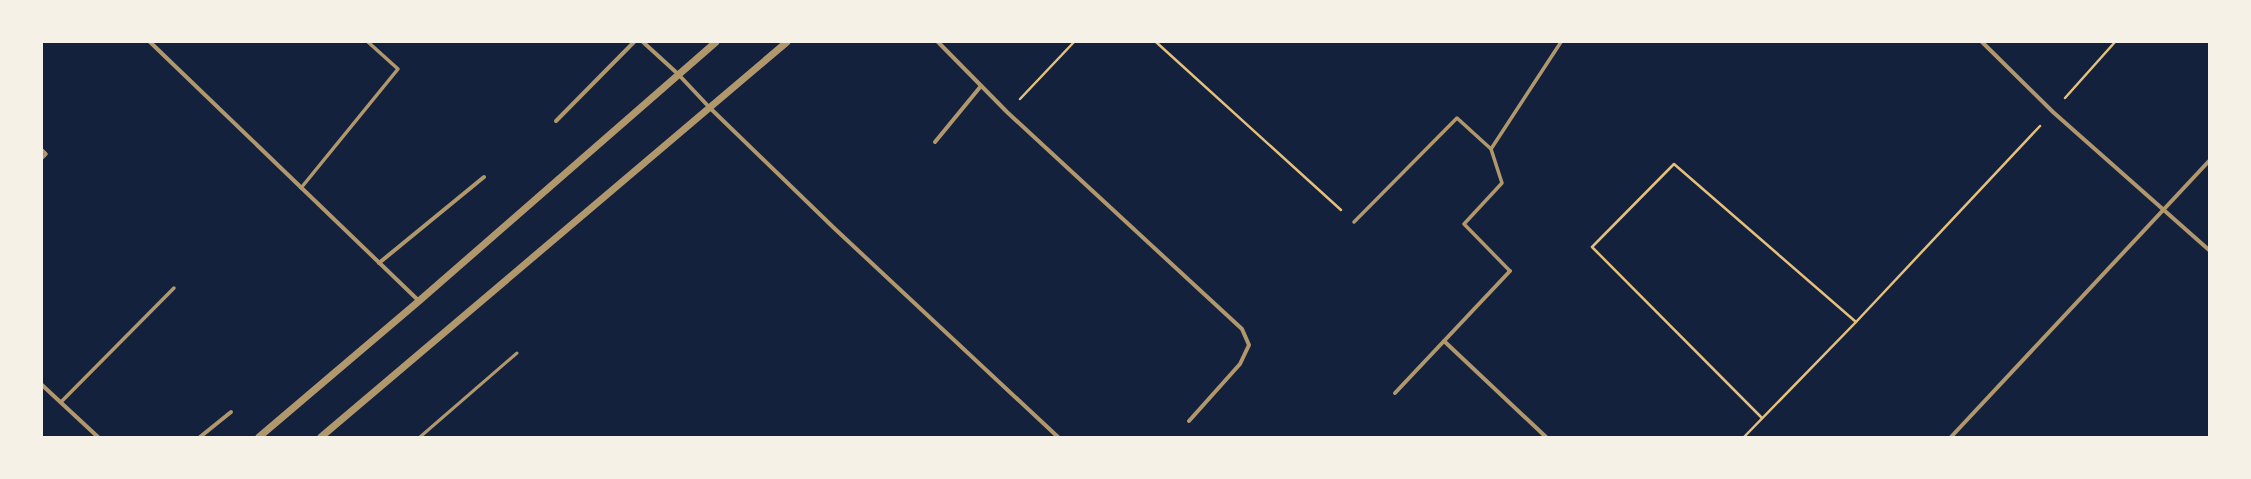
<svg xmlns="http://www.w3.org/2000/svg" width="2251" height="479" font-family="'Sofia Sans Condensed',sans-serif">
	<style>
		.lines { fill: none; stroke-linecap: round; stroke-linejoin: round }
		.path { stroke: #e5c07b; stroke-width: 2.5 }
		.service { stroke: #b1986c; stroke-width: 3 }
		.pedestrian { stroke: #b1986c; stroke-width: 3.5 }
		.minor { stroke: #b1986c; stroke-width: 4 }
		.tertiary { stroke: #b1986c; stroke-width: 7 }
	</style>
	<rect width="100%" height="100%" fill="#14213d"/>
	<g class="lines">
		<!-- path -->
		<g class="path">
			<polyline points="1156,42 1341,210"/>
			<polyline points="2065,98 2115,42"/>
			<polyline points="1020,99 1074,42"/>
			<polyline points="1762,418 1592,247 1674,164 1856,322"/>
			<polyline points="1744,437 1856,322 2040,126"/>
		</g>
		<!-- service -->
		<polyline class="service" points="420,437 517,353"/>
		<!-- pedestrian -->
		<g class="pedestrian">
			<polyline points="42,150 46,154 42,158"/>
			<polyline points="301,188 398,69 368,42"/>
			<polyline points="1354,222 1457,118 1491,149"/>
			<polyline points="1510,271 1464,224 1502,183 1491,149 1561,42"/>
			<polyline points="61,402 174,288"/>
		</g>
		<!-- minor -->
		<g class="minor">
			<polyline points="150,42 419,301"/>
			<polyline points="643,42 678,74 710,108 834,228 1058,437"/>
			<polyline points="938,42 1007,112 1242,329 1249,345 1240,364 1189,421"/>
			<polyline points="1982,42 2053,112 2209,250"/>
			<polyline points="556,121 634,42"/>
			<polyline points="935,142 981,86"/>
			<polyline points="379,263 484,177"/>
			<polyline points="1444,341 1546,437"/>
			<polyline points="42,385 98,437"/>
			<polyline points="1395,393 1510,271"/>
			<polyline points="200,437 231,412"/>
			<polyline points="1951,437 2209,161"/>
		</g>
		<!-- tertiary -->
		<g class="tertiary">
			<polyline points="259,437 419,301 716,42"/>
			<polyline points="321,437 787,42"/>
		</g>
	</g>
	<!-- border -->
	<rect width="2251" height="479" fill="none" stroke="#f6f1e7" stroke-width="86"/>
</svg>
